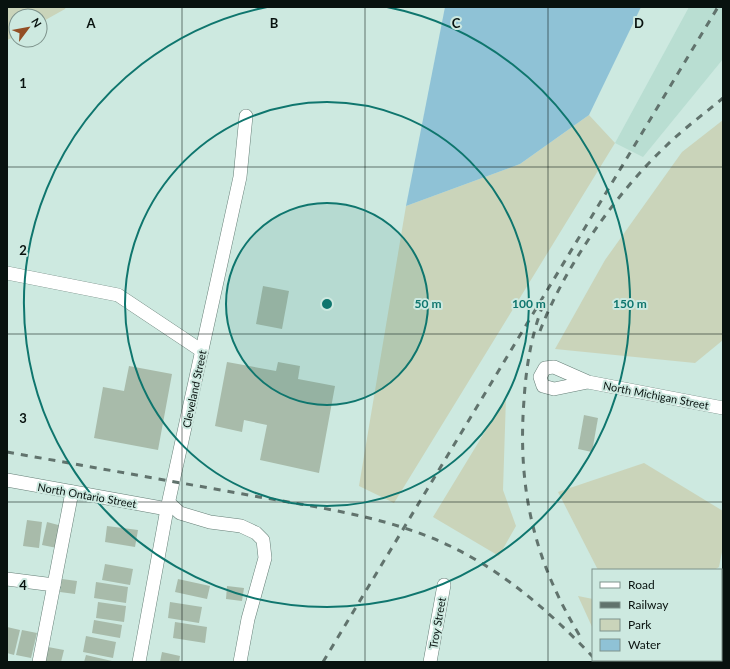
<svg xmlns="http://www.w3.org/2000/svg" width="730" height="669" font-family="Lato,sans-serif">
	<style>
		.built { fill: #b9ded2 }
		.green { fill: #cad4ba }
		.water { fill: #8fc2d6 }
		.building { fill: #a8bbaa }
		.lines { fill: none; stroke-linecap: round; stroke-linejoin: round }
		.minor-casing { stroke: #667f77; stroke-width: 14 }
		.minor { stroke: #fff; stroke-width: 13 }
		.rail { stroke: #61736d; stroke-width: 3; stroke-dasharray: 7 7; stroke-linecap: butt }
		.grid { fill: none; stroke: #08120f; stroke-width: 1; stroke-opacity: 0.55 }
		.ring { fill: none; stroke: #0f766e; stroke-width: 2 }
		.labels { text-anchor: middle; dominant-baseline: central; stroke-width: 4; stroke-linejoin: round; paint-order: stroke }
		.street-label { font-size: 11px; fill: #08120f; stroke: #cde9e0 }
		.grid-label { font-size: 13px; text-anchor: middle; font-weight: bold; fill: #08120f; stroke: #cde9e0; stroke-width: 4; stroke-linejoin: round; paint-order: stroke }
		.centre { fill: #0f766e; stroke: #cde9e0; stroke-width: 2 }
		.ring-label { font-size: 12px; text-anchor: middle; font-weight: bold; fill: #0f766e; stroke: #cde9e0; stroke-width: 4; stroke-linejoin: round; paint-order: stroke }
	</style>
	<rect width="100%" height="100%" fill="#cde9e0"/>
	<!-- built -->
	<polygon class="built" points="689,7 723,7 723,59 643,157 615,143"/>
	<!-- green -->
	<g class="green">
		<polygon points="7,7 66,7 65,9 40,23 40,16 16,16 16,36 7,40"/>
		<polygon points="589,115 615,143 394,503 359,486 406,206 520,164"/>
		<polygon points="723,120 723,340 695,363 555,349 605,260 682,152"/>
		<polygon points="506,397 503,490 516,526 499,556 433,517"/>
		<polygon points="644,463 723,511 723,547 719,567 714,570 598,570 558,492"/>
		<polygon points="578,596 593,599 593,629"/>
		<polygon points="611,660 717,660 717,662 613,662"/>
	</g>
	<!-- water -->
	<polygon class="water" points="445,7 641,7 589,115 520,164 406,206"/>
	<!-- building -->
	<g class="building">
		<polygon points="263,286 289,291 282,329 256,324"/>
		<polygon points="227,362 276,371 278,362 300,366 298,379 335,386 319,473 260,460 267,425 244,420 242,432 215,426"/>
		<polygon points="129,366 172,374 158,450 94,438 103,387 124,391"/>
		<polygon points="584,415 598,418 592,452 578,449"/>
		<polygon points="27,520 42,522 39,548 23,546"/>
		<polygon points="47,522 62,526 57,548 42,545"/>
		<polygon points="107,526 138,530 135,547 105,542"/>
		<polygon points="105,564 133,569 130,585 102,580"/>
		<polygon points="62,579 77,581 75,594 60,592"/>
		<polygon points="178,579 210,586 207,599 175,592"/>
		<polygon points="96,582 128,587 126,603 94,598"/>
		<polygon points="227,586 244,588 242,601 226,599"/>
		<polygon points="98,602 126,606 124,622 96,618"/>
		<polygon points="170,602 202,607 199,623 168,618"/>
		<polygon points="94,620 122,625 120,638 92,633"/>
		<polygon points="175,622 207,627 205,643 173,638"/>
		<polygon points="7,627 20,630 14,655 7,653"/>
		<polygon points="22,630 37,633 31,658 16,655"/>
		<polygon points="86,636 116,642 113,658 83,652"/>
		<polygon points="48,647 64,650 61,662 45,661"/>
		<polygon points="162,652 180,656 179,662 160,662"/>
		<polygon points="86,655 112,661 112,662 84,662"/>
	</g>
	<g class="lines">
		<!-- minor casing -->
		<g class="minor-casing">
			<g id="minor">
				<polyline points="7,273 118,295 202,351"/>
				<polyline points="588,382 554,389 543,386 540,377 545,368 554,367 588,382 723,408"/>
				<polyline points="7,480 167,509"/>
				<polyline points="169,503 180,513 210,522 241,526 256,533 263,540 265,558 248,619 240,662"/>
				<polyline points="7,579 54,585"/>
				<polyline points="39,662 72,492"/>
				<polyline points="139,662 167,509 240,177 246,116"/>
				<polyline points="430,662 444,585"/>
			</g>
		</g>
		<!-- minor -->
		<use href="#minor" class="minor"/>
		<!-- rail -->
		<g class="rail">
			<path d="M543 305C531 336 526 368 524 400 517 491 535 564 583 641"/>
			<path d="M540 331C564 268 616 193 665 147 683 129 704 114 723 98"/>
			<path d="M7 452C86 466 164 480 243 494 313 507 385 515 450 546 506 573 551 613 593 657"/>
			<polyline points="323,662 718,7"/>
		</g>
	</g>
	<!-- grid -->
	<path class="grid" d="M182 7V662M365 7V662M548 7V662M7 167H723M7 334H723M7 502H723"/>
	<!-- distance rings -->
	<circle cx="327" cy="304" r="101" fill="#0f766e" fill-opacity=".12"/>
	<g class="ring">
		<circle cx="327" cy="304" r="101"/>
		<circle cx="327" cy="304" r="202"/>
		<path d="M387 7A303 303 0 1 1 267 7"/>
	</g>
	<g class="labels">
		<!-- street labels -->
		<g class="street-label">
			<text transform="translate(194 389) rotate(-78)">Cleveland Street</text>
			<text transform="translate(656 395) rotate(11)">North Michigan Street</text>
			<text transform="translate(87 495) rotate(10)">North Ontario Street</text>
			<text transform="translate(437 623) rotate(-80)">Troy Street</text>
		</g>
	</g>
	<g class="grid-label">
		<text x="91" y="28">A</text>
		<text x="274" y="28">B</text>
		<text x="456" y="28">C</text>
		<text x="639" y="28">D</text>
		<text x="23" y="88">1</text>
		<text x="23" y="255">2</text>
		<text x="23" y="423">3</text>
		<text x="23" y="590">4</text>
	</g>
	<circle cx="327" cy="304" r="6" class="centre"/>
	<g class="ring-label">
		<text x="428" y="308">50 m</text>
		<text x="529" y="308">100 m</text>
		<text x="630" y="308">150 m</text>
	</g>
	<!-- border -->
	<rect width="730" height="669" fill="none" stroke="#08120f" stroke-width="16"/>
	<!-- legend -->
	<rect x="592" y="569" width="130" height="92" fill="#cde9e0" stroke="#7e938c"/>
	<rect x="600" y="582" width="20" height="6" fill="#ffffff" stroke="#7e938c"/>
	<text x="628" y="589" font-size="12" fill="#08120f">Road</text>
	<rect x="600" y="602" width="20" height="6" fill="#61736d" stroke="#7e938c"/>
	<text x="628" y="609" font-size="12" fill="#08120f">Railway</text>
	<rect x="600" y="619" width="20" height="12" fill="#cad4ba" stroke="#7e938c"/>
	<text x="628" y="629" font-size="12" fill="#08120f">Park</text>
	<rect x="600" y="639" width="20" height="12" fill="#8fc2d6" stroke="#7e938c"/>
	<text x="628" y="649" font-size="12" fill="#08120f">Water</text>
	<!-- north arrow -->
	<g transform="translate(28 28) rotate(58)"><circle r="19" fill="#cde9e0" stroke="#7e938c"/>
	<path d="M0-3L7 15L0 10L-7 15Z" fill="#934e24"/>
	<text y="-6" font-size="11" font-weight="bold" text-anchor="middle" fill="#08120f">N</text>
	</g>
</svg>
